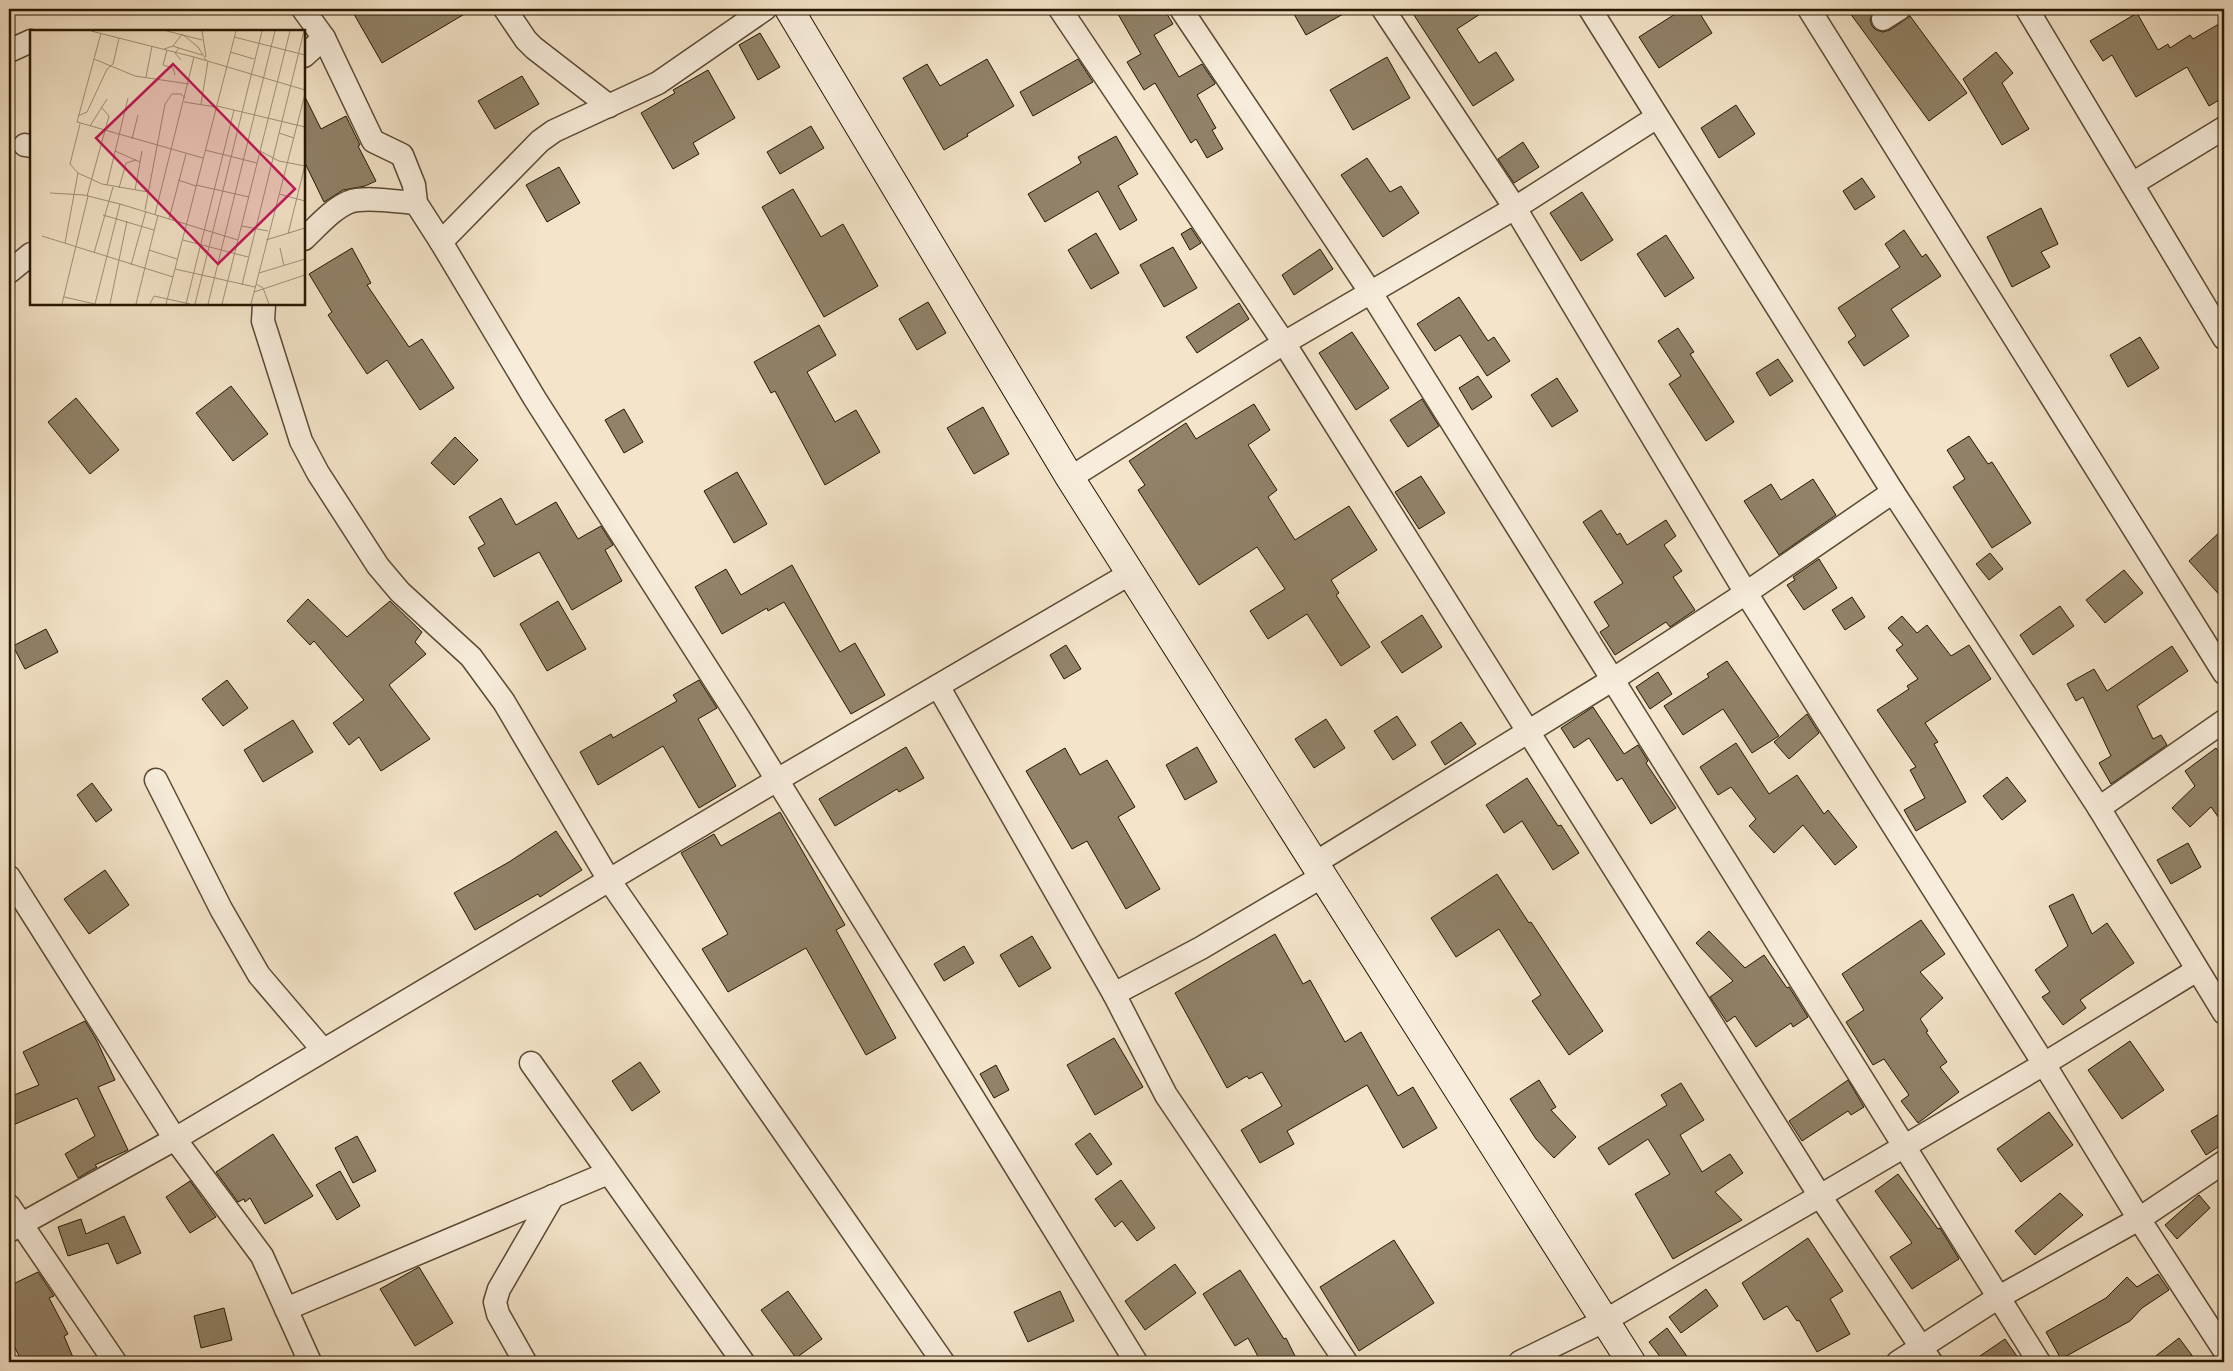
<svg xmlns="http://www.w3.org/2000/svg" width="2233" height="1371" font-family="'IM FELL DW Pica',serif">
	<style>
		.building { fill: #918269; stroke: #261701 }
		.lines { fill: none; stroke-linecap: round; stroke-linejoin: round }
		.street-casing { stroke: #5a4a33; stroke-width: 25 }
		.secondary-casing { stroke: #261701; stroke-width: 30 }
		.street { stroke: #f8eddc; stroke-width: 22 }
		.secondary { stroke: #f8eddc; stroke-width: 28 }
		.inset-road { fill: none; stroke: #a29279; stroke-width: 1 }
		.view { fill: #c2185b; fill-opacity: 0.15; stroke: #c2185b; stroke-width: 2.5 }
		.inset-edge { fill: none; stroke: #261701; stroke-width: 2.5 }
	</style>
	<rect width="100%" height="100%" fill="#f4e4c9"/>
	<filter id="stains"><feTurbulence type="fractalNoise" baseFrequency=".004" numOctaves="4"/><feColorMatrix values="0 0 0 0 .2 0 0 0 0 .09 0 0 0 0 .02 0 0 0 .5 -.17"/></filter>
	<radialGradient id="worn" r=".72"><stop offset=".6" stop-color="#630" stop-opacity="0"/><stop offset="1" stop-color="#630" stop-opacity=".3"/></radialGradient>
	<!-- building -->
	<g class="building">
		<polygon points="351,9 473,9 382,63"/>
		<polygon points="1115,9 1164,9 1173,24 1154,35 1179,77 1202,64 1215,83 1215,84 1197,95 1216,128 1212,130 1223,149 1207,158 1196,139 1191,143 1155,83 1144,90 1127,62 1141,54"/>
		<polygon points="1291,9 1352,9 1306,35"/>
		<polygon points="1410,9 1488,9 1457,29 1479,63 1496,52 1514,80 1473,106"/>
		<polygon points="1683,9 1697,9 1712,33 1659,68 1639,37"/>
		<polygon points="1847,9 1875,9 1870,19 1872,26 1876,30 1883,32 1890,30 1910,16 1967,93 1929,121"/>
		<polygon points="2137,13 2158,50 2168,44 2170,48 2190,35 2193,39 2224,21 2224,97 2209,106 2187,67 2136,97 2112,55 2103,61 2090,41"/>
		<polygon points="760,33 780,67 758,80 739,45"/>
		<polygon points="1996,52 2013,73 2002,83 2029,129 2002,145 1963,79"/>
		<polygon points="1387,57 1410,98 1353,130 1330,90"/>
		<polygon points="987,59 1014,106 967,134 968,136 944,150 903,78 927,64 940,86"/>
		<polygon points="1078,59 1093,82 1033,116 1020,92"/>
		<polygon points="708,70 735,118 693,143 699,154 673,169 641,113 675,93 673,90"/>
		<polygon points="522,76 539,104 495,129 478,101"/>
		<polygon points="304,95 321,129 346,116 360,145 358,146 376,181 365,186 343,190 324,202 304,161"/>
		<polygon points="1736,105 1755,134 1719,158 1701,128"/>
		<polygon points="811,126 824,148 780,174 767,152"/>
		<polygon points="1116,136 1138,174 1118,186 1137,220 1120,230 1098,191 1045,222 1028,194 1081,163 1078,157"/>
		<polygon points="1523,142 1539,167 1514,183 1498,159"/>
		<polygon points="1367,158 1390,192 1401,186 1419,213 1383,237 1341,175"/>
		<polygon points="559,167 580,203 547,222 526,185"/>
		<polygon points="1862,178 1875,197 1855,210 1843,191"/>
		<polygon points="793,189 821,237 843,224 878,286 824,317 762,207"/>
		<polygon points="1582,192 1613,240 1581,261 1550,213"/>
		<polygon points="2041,208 2058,244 2041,252 2050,267 2012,287 1987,237"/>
		<polygon points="1191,228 1201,243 1190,250 1181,234"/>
		<polygon points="1904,230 1922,257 1926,254 1941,276 1891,309 1909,336 1864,366 1848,342 1856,336 1838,308 1900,267 1885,244"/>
		<polygon points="1096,233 1119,273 1091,289 1068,250"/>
		<polygon points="1666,235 1694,278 1665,297 1637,254"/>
		<polygon points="1173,247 1197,288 1164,307 1140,265"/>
		<polygon points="352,248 371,283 367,285 409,347 422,339 454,388 420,410 387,360 367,374 328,315 332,312 309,274"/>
		<polygon points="1320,249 1333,269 1294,295 1282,275"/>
		<polygon points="1459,297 1488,341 1494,337 1510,361 1487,376 1460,335 1435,351 1417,324"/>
		<polygon points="928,302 946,333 917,350 899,319"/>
		<polygon points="1239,303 1249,319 1197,353 1186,337"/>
		<polygon points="819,325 836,355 807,372 835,422 856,410 880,452 825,485 775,391 771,393 754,362"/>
		<polygon points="1678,328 1694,352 1690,354 1734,422 1706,441 1669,384 1681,376 1658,341"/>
		<polygon points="1352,332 1389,388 1356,410 1319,353"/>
		<polygon points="2140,337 2159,368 2128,387 2110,355"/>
		<polygon points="1778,359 1793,381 1770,396 1756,373"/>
		<polygon points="1478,376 1492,397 1472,410 1459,388"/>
		<polygon points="1557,378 1578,411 1552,427 1531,395"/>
		<polygon points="231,386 268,434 233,461 196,413"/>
		<polygon points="76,398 119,450 90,474 48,422"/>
		<polygon points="1422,399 1439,426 1408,447 1390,420"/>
		<polygon points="1254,404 1270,430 1248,445 1277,490 1268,497 1295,540 1349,506 1377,550 1331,580 1339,593 1336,595 1370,647 1341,666 1307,614 1268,639 1250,611 1285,589 1257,547 1199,585 1138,490 1145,485 1129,461 1186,423 1196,439"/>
		<polygon points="983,407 1009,454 974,474 947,428"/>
		<polygon points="624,409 643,442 624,453 605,420"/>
		<polygon points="1969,436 1988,464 1992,462 2031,523 1992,548 1953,487 1965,479 1947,450"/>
		<polygon points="455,437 478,460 454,485 431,463"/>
		<polygon points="737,472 767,524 734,543 704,491"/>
		<polygon points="1421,476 1445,513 1419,529 1395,492"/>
		<polygon points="1813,479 1836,515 1779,555 1744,501 1771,484 1781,500"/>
		<polygon points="501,498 516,525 556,502 578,539 601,526 613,545 605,550 622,581 572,610 539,552 494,577 478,548 485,544 469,517"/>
		<polygon points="1601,510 1617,535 1620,533 1627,545 1666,520 1676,536 1664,545 1682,571 1673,577 1695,610 1670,627 1666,622 1615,655 1600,632 1609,626 1594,602 1623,583 1583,522"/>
		<polygon points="2224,528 2224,600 2189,561"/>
		<polygon points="1990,553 2003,569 1989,580 1976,564"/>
		<polygon points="1819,559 1837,588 1804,610 1787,585 1795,580 1793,577"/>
		<polygon points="792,565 840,652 855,643 885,695 851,714 784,602 768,611 767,608 722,634 695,587 726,569 741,595"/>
		<polygon points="2124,570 2143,593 2105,623 2086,600"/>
		<polygon points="1852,597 1865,617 1845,630 1832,610"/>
		<polygon points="308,599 347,637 390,601 422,632 415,642 426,654 389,685 430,739 381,771 359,737 349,745 333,723 364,700 314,641 310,645 287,621"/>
		<polygon points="558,601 586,649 547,671 520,624"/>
		<polygon points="2060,606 2074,626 2033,655 2020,635"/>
		<polygon points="1422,615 1442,647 1402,673 1381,642"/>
		<polygon points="1902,616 1917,633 1927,625 1951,656 1969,645 1991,679 1925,723 1938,742 1934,744 1966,802 1916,831 1904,810 1925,798 1910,770 1916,767 1877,710 1909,689 1907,686 1918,679 1896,650 1903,645 1888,628"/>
		<polygon points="46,629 58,652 25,669 13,646"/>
		<polygon points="1066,645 1081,669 1064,679 1050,655"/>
		<polygon points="2172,646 2188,671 2137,706 2153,739 2161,735 2167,745 2111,784 2099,763 2111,756 2083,697 2076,701 2067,684 2094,669 2107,691"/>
		<polygon points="1727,661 1779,736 1752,753 1723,709 1683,735 1664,706 1709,677 1707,674"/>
		<polygon points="1658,672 1672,694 1650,709 1636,687"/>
		<polygon points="227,680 248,708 223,726 202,699"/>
		<polygon points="699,680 717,708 698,719 736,786 699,808 663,746 598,785 580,752 611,734 613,738 677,701 673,695"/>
		<polygon points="1593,707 1624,754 1638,745 1648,761 1646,763 1676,808 1651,824 1622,778 1617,781 1589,738 1574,748 1561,728"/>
		<polygon points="1807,714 1819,733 1789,759 1774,742"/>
		<polygon points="1397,716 1416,745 1393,760 1374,731"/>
		<polygon points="1326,719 1345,748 1314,768 1295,739"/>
		<polygon points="293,720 313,752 263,782 244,750"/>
		<polygon points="1461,722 1476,744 1445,765 1431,742"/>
		<polygon points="1736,743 1769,794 1797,775 1824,814 1828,810 1857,847 1835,865 1803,825 1774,853 1749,826 1756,819 1731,787 1718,795 1700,767"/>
		<polygon points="906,747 924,778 899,792 897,789 835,826 819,799"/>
		<polygon points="1197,747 1217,782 1185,800 1166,765"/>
		<polygon points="1065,748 1080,775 1107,760 1135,807 1118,817 1160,889 1126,909 1087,841 1072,849 1026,771"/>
		<polygon points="2216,748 2224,759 2224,825 2211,807 2190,827 2172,808 2195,786 2185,771"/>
		<polygon points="2007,777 2026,801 2002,820 1983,796"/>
		<polygon points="1527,778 1558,826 1561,825 1579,853 1553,870 1522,821 1504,833 1486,805"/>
		<polygon points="92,783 112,810 96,822 77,795"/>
		<polygon points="780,812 845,925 836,930 896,1038 866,1055 806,948 728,992 702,949 728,934 681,853 714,834 721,846"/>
		<polygon points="556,831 582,870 540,897 538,894 475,930 454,893 509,862"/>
		<polygon points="2188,843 2201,867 2171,884 2157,860"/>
		<polygon points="105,870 129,905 89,934 64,899"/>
		<polygon points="1497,874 1529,923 1531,922 1603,1031 1569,1055 1532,1001 1541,995 1499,929 1456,957 1431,918"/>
		<polygon points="2073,894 2092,934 2107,923 2134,963 2080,1000 2086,1008 2063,1025 2042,997 2050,992 2035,970 2068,946 2049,906"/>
		<polygon points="1921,920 1945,954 1920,972 1943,998 1920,1019 1928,1031 1926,1032 1947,1062 1940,1067 1959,1092 1918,1123 1901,1101 1909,1095 1884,1059 1873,1065 1846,1022 1864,1010 1842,974"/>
		<polygon points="1709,931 1745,968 1764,955 1787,988 1789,987 1808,1017 1793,1027 1791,1023 1756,1047 1735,1016 1727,1022 1710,997 1733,981 1696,943"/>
		<polygon points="1275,934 1303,984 1310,980 1345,1042 1361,1032 1398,1096 1413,1087 1437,1128 1403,1148 1367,1085 1287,1131 1294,1144 1260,1163 1241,1130 1282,1106 1262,1072 1249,1079 1247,1076 1227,1088 1175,993"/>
		<polygon points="1032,936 1051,968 1019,987 1000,955"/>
		<polygon points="964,946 974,963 944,981 934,964"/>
		<polygon points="85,1021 97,1041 115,1080 98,1087 128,1150 95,1165 97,1167 78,1178 65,1154 95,1136 77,1098 13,1125 9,1114 9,1097 39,1085 23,1052"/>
		<polygon points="1114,1038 1143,1087 1095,1115 1067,1065"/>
		<polygon points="2130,1041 2164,1090 2122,1119 2088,1070"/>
		<polygon points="640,1062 660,1092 632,1111 612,1081"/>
		<polygon points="996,1065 1009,1090 994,1098 980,1074"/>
		<polygon points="1539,1080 1556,1107 1551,1110 1576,1137 1554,1158 1536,1139 1510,1099"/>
		<polygon points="1848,1080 1864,1107 1851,1115 1848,1111 1802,1141 1789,1121"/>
		<polygon points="1681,1083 1704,1120 1680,1135 1702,1172 1730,1154 1743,1173 1715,1192 1742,1220 1673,1259 1635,1194 1670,1174 1648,1139 1609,1165 1598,1148 1667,1105 1661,1095"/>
		<polygon points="2224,1111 2224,1143 2206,1155 2191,1131"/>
		<polygon points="2049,1112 2073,1145 2021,1182 1997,1149"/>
		<polygon points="1090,1133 1112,1164 1097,1175 1075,1144"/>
		<polygon points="273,1134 313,1196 265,1224 250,1198 245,1202 244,1199 238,1202 216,1172"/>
		<polygon points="357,1136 376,1171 353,1183 335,1148"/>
		<polygon points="340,1171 360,1206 337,1220 316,1185"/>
		<polygon points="1898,1174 1938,1229 1940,1228 1959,1259 1912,1289 1890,1257 1912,1243 1875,1191"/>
		<polygon points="1121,1180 1155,1228 1137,1241 1122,1221 1115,1227 1095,1199"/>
		<polygon points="190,1181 216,1217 190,1233 166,1197"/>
		<polygon points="2060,1193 2083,1215 2035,1255 2015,1231"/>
		<polygon points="2199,1195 2210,1208 2177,1239 2165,1225"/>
		<polygon points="124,1216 141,1253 117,1264 108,1243 68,1256 58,1227 81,1219 86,1234"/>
		<polygon points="1808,1238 1843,1291 1830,1299 1850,1334 1817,1352 1799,1320 1797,1321 1787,1306 1764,1320 1742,1283"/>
		<polygon points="1394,1240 1434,1303 1359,1351 1320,1287"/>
		<polygon points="1175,1264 1196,1293 1145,1330 1125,1301"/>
		<polygon points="419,1267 453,1323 415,1346 380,1289"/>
		<polygon points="1240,1270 1284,1339 1286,1338 1298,1362 1261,1362 1248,1338 1235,1346 1203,1294"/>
		<polygon points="38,1272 54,1296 49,1298 68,1334 64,1336 75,1362 22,1362 9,1336 9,1286"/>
		<polygon points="2158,1274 2169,1290 2142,1308 2130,1321 2061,1359 2046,1332 2106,1298 2127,1277 2137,1287"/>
		<polygon points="1706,1289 1718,1306 1681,1333 1669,1317"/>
		<polygon points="788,1291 822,1339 796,1358 761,1310"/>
		<polygon points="1060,1291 1074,1321 1028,1342 1014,1312"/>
		<polygon points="224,1308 232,1340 201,1348 194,1316"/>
		<polygon points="1667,1328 1691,1362 1664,1362 1649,1342"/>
		<polygon points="2179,1338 2197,1362 2148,1362"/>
		<polygon points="2005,1339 2021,1362 1971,1362"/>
	</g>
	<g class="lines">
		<!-- street casing -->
		<g class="street-casing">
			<g id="street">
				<polyline points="303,9 324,38 373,141 402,155 414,185 416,203 441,242 535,399 742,723 1136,1362"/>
				<polyline points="505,9 526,40 534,48 609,106"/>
				<polyline points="1060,9 1284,343 1820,1196 1931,1362"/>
				<polyline points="1181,9 1371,293 2039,1362"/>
				<polyline points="1383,9 1515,208 1746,593 2044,1064 2139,1219 2224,1350"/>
				<polyline points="1590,9 1893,492 2099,808 2224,1013"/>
				<polyline points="1809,9 2224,673"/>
				<polyline points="2027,9 2224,338"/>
				<polyline points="1883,19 1899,9"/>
				<polyline points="9,51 31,41"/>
				<polyline points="304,56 324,38"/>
				<polyline points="25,145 31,146"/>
				<polyline points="2132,184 2224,128"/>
				<path d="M304 239C317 227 332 209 349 202 365 196 399 202 416 203"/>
				<polyline points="441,242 540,141 554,131 658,83 765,9"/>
				<polyline points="9,272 31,254"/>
				<polyline points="264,304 263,321 301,441 318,473 378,566 400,592 471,657 504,702 609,880 943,1362"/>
				<polyline points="1070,478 1284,343 1515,208 1657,117"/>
				<polyline points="938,686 1114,994 1166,1095 1346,1362"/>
				<polyline points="156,780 221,909 259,975 323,1050"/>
				<polyline points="2099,808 2224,721"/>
				<polyline points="1315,863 1612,680 1746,593 1893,492"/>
				<polyline points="9,877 175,1139 262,1256 310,1362"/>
				<polyline points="1114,994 1201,948 1323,876"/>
				<polyline points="531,1063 743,1362"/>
				<polyline points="9,1206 115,1362"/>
				<polyline points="9,1231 175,1139 777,780 1131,573"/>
				<polyline points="286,1309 608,1173"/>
				<polyline points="525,1362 498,1314 495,1302 499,1289 553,1196"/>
				<polyline points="1520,1362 1606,1320 1820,1196 2044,1064 2197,970"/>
				<polyline points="1898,1362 1999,1297 2139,1219 2224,1162"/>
			</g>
		</g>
		<!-- secondary casing -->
		<g class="secondary-casing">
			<polyline id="secondary" points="789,9 1070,478 1631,1362"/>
		</g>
		<!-- street -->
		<use href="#street" class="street"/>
		<!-- secondary -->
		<use href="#secondary" class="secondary"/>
	</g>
	<!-- overview -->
	<g transform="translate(30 30)">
		<rect width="275" height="275" fill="#f4e4c9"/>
		<path class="inset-road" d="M61 1 164 27 275 60M137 1 172 10M172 1 176 27M71 3 47 92 173 128M204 7 275 25M143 16 149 18 145 23 151 30M149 18 172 25M134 19 143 16 152 4 168 17 176 30M137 20 133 35 143 38 145 45M200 22 224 29M64 29 105 46 159 54M116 47 122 16M154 72 186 77M171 74 178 31M187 76 275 97M48 86 57 82 77 39 83 34 89 8M60 96 77 69M249 103 264 108M102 109 108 85M175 120 227 133M85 121 110 132M230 121 249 131 275 136M48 143 40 134 50 94M148 150 166 156M77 155 98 68M166 155 219 167M89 158 96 133 106 130M105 160 112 121M20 163 54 165 90 174 208 210M249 164 275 171M57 166 79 86 71 77M115 180 135 74 142 64H151L155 68M125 184 164 27M73 185 124 200M139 189 156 124M212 196 238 201M258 204 275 135M12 206 143 247M153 210 218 227M236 210 275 198M35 213 48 143 72 154 118 162M250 218 254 236M119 220 147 229M64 223 83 157M101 235 116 181M145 239 225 257M229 243 275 229M226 254 233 258 239 274M212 255 274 1M224 262 275 245M34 267 65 274M32 274 58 166M65 274 90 174M80 274 97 191M106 274 128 185M120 274 124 266 160 274M136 274 206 1M156 274 204 80M165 274 232 1M178 274 245 1M192 274 260 1M221 274 275 64"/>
		<path class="view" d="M143 34 265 159 188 234 66 108Z"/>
		<rect width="275" height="275" class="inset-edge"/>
	</g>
	<!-- margin -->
	<rect width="2233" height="1371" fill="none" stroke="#f4e4c9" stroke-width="30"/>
	<rect x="10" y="10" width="2213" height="1351" fill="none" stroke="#261701" stroke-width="2.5"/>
	<rect x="15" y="15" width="2203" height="1341" fill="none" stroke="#261701"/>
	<rect width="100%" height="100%" filter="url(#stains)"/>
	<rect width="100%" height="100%" fill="url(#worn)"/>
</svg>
